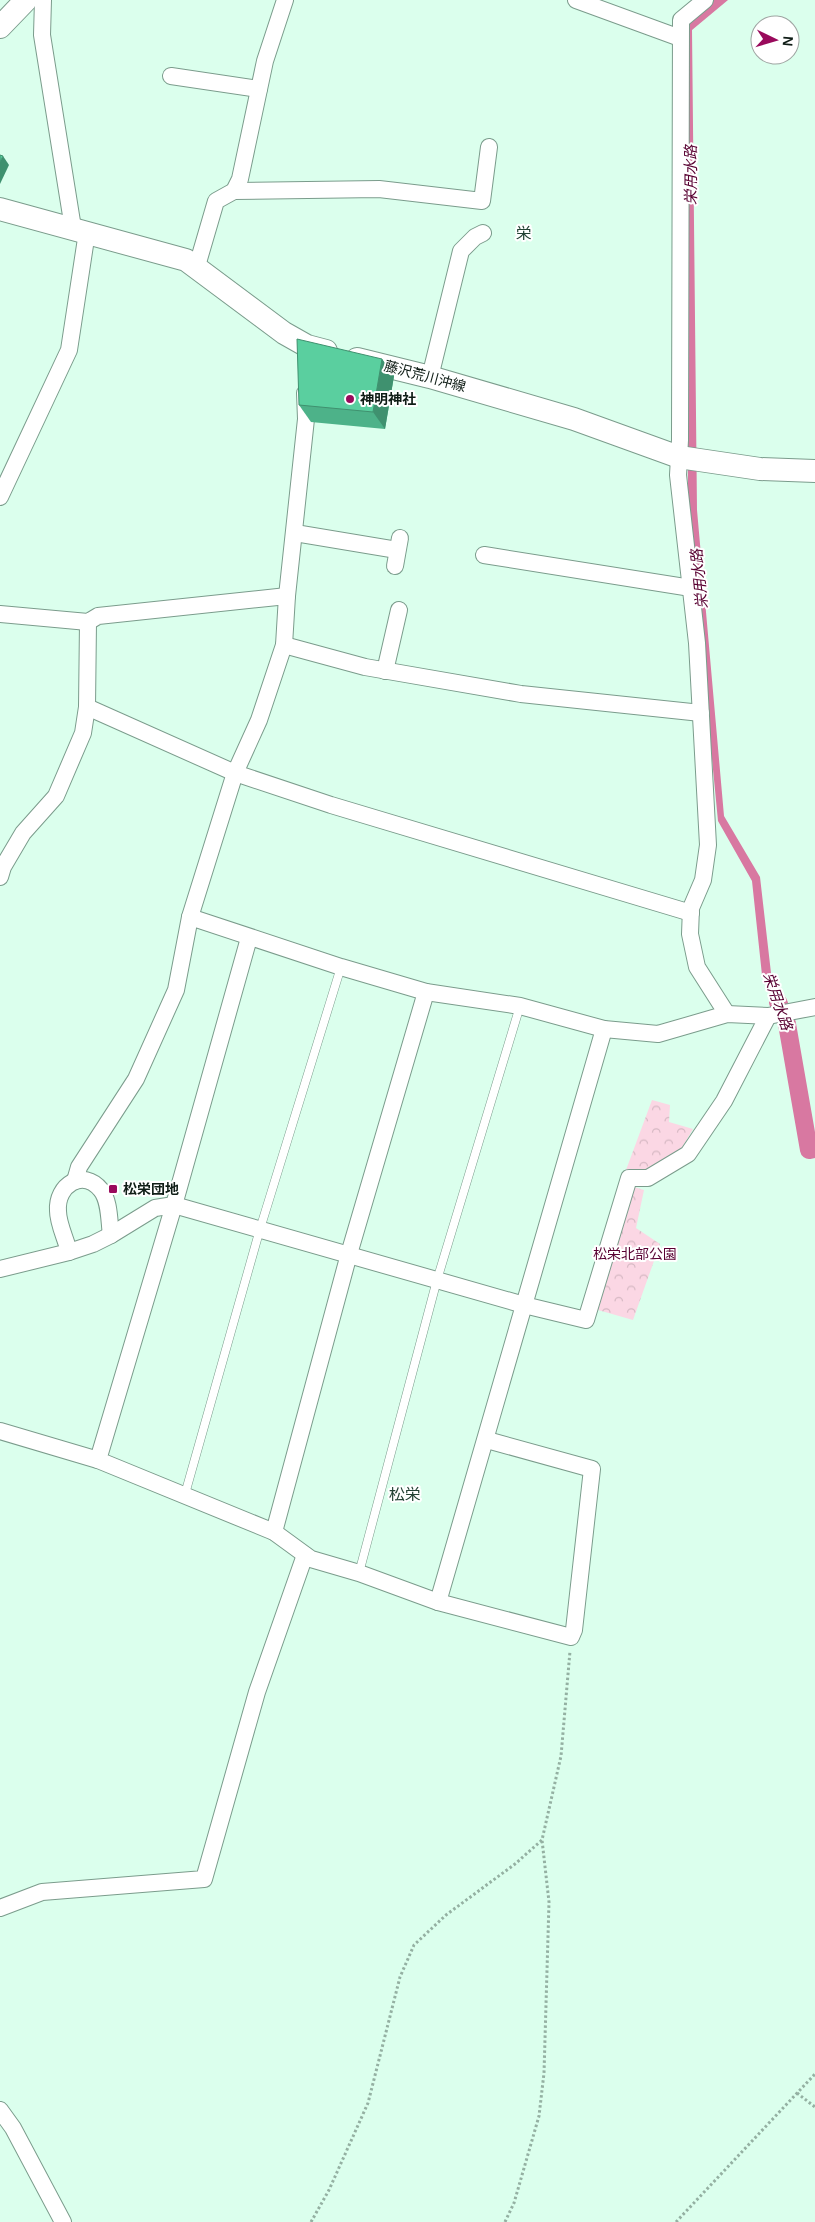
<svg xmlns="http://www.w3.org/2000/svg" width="815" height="2222" font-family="Helvetica,'Noto Sans JP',sans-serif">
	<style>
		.park { fill: url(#park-crowns) }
		.water { fill: #d878a1 }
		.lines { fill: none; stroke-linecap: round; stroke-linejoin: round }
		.canal { stroke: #d878a1; stroke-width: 18 }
		.service-casing { stroke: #7b9c8c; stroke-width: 9 }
		.minor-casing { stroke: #7b9c8c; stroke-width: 18 }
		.secondary-casing { stroke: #7b9c8c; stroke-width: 24 }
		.path { stroke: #94b0a2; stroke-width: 3; stroke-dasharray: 2.5 2.5; stroke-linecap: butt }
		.service { stroke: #fff; stroke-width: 8 }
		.minor { stroke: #fff; stroke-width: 16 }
		.secondary { stroke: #fff; stroke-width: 22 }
		.wall { fill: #4db289 }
		.shaded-wall { fill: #3f916f }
		.building { fill: #5acf9f; stroke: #3f916f }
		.poi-dot { fill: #990a5c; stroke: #fff; stroke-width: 2 }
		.labels { text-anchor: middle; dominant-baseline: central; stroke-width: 4; stroke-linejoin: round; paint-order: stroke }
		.street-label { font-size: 14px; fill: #0f1d16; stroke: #fff }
		.poi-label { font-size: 14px; font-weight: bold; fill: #0f1d16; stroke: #fff; text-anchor: start }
		.park-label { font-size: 14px; fill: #580032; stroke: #fff }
		.water-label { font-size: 15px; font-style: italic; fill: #580031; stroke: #fff }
		.quarter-label { font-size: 16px; fill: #224133; stroke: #fff }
	</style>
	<defs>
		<pattern id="park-crowns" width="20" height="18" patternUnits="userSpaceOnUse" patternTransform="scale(1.25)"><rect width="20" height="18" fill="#fbd7e4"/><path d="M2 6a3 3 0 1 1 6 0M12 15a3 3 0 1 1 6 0" fill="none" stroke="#d6b8c3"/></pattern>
	</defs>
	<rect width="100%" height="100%" fill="#dbffed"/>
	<!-- park -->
	<g class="park">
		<polygon points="652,1100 670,1105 669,1122 693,1129 680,1151 645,1172 626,1170"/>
		<polygon points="631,1186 644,1190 636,1228 660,1244 633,1320 598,1310"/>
	</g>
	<!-- water -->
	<polygon class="water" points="714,0 728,0 692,30 697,510 724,816 760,877 771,973 792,1024 783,1026 762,975 752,881 718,821 688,510 686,24"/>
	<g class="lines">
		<!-- canal -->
		<polyline class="canal" points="778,1002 787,1024 809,1150 815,1149"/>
		<!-- service casing -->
		<g class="service-casing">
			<g id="service">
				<polyline points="185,1494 260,1229 341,967"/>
				<polyline points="359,1573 437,1280 520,1006"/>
			</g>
		</g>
		<!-- minor casing -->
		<g class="minor-casing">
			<g id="minor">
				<polyline points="43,0 42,35 73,228"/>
				<polyline points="576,0 680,38"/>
				<polyline points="705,0 681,20 680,440 678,475 697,643 708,845 703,880 691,908 690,934 697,967 727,1014"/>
				<polyline points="171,76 259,89"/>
				<polyline points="234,191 379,189 482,201 489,147"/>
				<polyline points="197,266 216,201 234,191 240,179 265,61 285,0"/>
				<polyline points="430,377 461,251 475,237 483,233"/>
				<polyline points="0,497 69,350 87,232"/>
				<polyline points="295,533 397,550"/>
				<polyline points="484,555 691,588"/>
				<polyline points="395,566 400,538"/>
				<polyline points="0,614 88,622 98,616 287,596"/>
				<polyline points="284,645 365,667 521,694 701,713"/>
				<polyline points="385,671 399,610"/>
				<polyline points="87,707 235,773 331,805 691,913"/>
				<polyline points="0,877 3,867 23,833 56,796 83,733 87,707 88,622"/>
				<polyline points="190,917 341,967 426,992 520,1006 604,1029 658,1034 727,1014 768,1016 815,1007"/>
				<polyline points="249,938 174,1205 98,1460 274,1532 311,1559 359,1573 438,1602 571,1637 574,1630 592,1469 487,1440"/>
				<polyline points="75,1181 79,1167 136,1079 176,990 190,917 235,773 259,720 284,645 287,596 306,419 305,393"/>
				<path d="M69 1252C66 1239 58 1224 58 1211 56 1185 83 1168 101 1190 110 1201 109 1222 111 1235"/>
				<polyline points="0,1269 69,1252 93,1244 111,1235 155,1208 174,1205 524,1305 586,1320 629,1178 648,1178 688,1154 724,1101 768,1016"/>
				<polyline points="0,1431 98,1460"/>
				<polyline points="274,1532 349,1254 426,992"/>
				<polyline points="438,1602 604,1029"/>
				<polyline points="0,1908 42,1892 204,1879 257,1692 305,1555"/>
				<polyline points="0,2110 13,2128 63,2222"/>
			</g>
		</g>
		<!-- secondary casing -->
		<g class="secondary-casing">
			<g id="secondary">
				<polyline points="0,27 26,0"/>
				<polyline points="0,209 186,260 284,333 307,346 326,351"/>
				<polyline points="357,359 430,377 574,419 679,457 760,469 815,471"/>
			</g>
		</g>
		<!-- path -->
		<g class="path">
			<polyline points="797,2093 815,2107"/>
			<polyline points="311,2222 329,2190 368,2103 400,1977 414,1945 446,1915 515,1864 542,1840 561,1756 570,1651"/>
			<polyline points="505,2222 514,2203 539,2116 544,2073 549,1902 542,1840"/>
			<polyline points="676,2222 815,2074"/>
		</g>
		<!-- service -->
		<use href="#service" class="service"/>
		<!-- minor -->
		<use href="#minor" class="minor"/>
		<!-- secondary -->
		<use href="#secondary" class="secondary"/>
	</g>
	<!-- wall -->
	<polygon class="wall" points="382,359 394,376 385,429 311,422 299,405"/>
	<!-- shaded-wall -->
	<g class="shaded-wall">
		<polygon points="3,156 9,165 0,184 0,162"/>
		<polygon points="382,359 394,376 385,429 373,412"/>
	</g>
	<!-- building -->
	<g class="building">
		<polygon points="0,155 3,156 0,162"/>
		<polygon points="297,339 382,359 373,412 299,405"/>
	</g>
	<!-- markers -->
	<g class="poi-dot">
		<circle cx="350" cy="399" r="5"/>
		<rect x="108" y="1184" width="10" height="10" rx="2.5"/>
	</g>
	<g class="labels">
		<!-- street labels -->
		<g class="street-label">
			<text transform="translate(425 376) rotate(15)">藤沢荒川沖線</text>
		</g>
		<!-- poi labels -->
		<g class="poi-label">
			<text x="360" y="399">神明神社</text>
			<text x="123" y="1189">松栄団地</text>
		</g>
		<!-- park labels -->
		<g class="park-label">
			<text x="635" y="1254">松栄北部公園</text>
		</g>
		<!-- water labels -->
		<g class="water-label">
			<text transform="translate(690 175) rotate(-90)">栄用水路</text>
			<text transform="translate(699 579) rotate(-96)">栄用水路</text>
			<text transform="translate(778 1001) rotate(71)">栄用水路</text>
		</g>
		<!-- quarter labels -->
		<g class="quarter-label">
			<text x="524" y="233">栄</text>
			<text x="405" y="1494">松栄</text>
		</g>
	</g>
	<!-- north arrow -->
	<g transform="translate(775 40) rotate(95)"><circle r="24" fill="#ffffff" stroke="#9fa5a2"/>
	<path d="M0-4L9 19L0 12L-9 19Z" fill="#990a5c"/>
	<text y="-8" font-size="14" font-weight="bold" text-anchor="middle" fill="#0f1d16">N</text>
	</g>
</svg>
